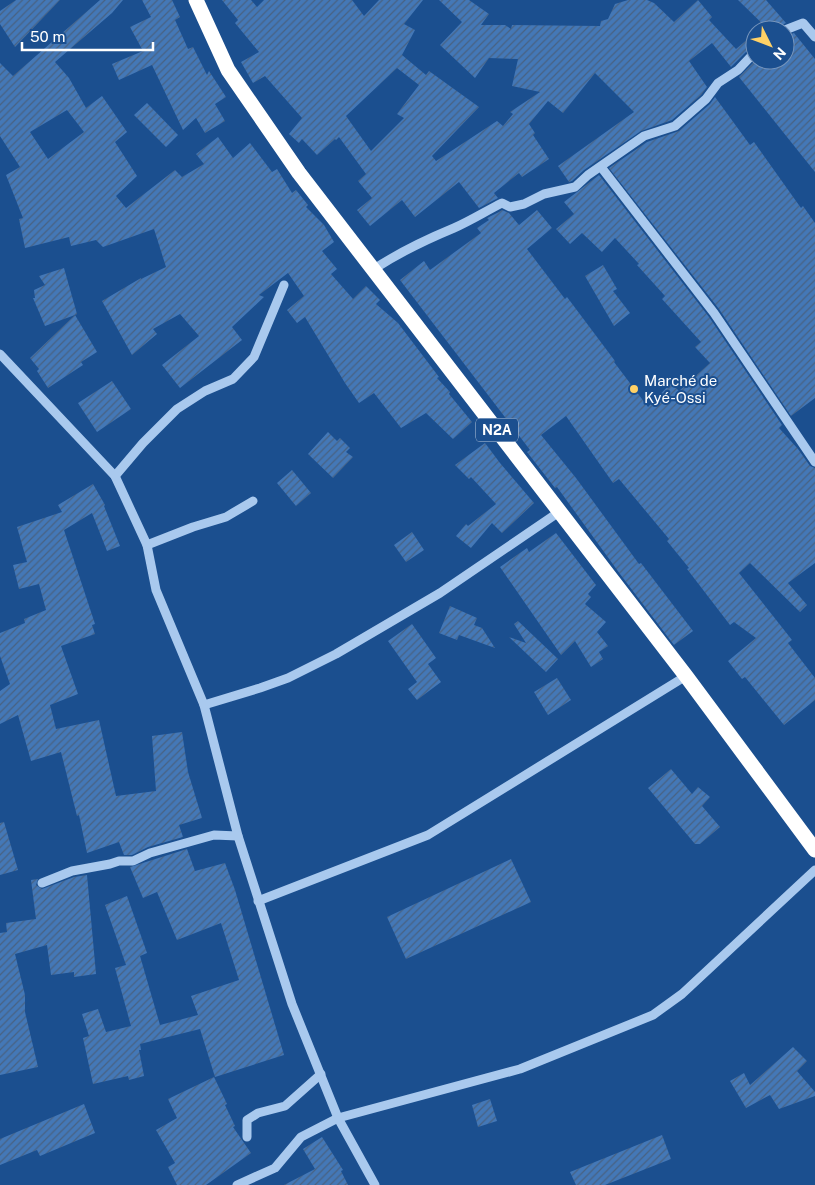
<svg xmlns="http://www.w3.org/2000/svg" width="815" height="1185" font-family="'Public Sans',sans-serif">
	<style>
		.building { fill: url(#building-hatch); fill-rule: evenodd }
		.lines { fill: none; stroke-linecap: round; stroke-linejoin: round }
		.minor { stroke: #a9c9ee; stroke-width: 9 }
		.highway { stroke: #fff; stroke-width: 15 }
		.poi-dot { fill: #ffd166; stroke: #1b4f8f; stroke-width: 2 }
		.labels { text-anchor: middle; dominant-baseline: central; stroke-width: 4; stroke-linejoin: round; paint-order: stroke }
		.shield { fill: #1b4f8f; stroke: #bbcadd; stroke-width: 1 }
		.shield-label { font-size: 14px; font-weight: bold; fill: #fff }
		.poi-label { font-size: 15px; fill: #fff; stroke: #1b4f8f; text-anchor: start }
	</style>
	<defs>
		<pattern id="building-hatch" width="6" height="6" patternUnits="userSpaceOnUse" patternTransform="scale(1.25)"><rect width="6" height="6" fill="#4478b7"/><path d="M-1 1l2-2M0 6l6-6M5 7l2-2" fill="none" stroke="#486282"/></pattern>
	</defs>
	<rect width="100%" height="100%" fill="#1b4f8f"/>
	<!-- building -->
	<g class="building">
		<polygon points="16,0 60,0 15,47 0,24 0,11"/>
		<path d="M100 0H123L112 13 55 62 69 78 86 108 102 96 127 132 115 142 137 176 116 196 126 208 175 170 182 177 204 164 196 154 218 137 233 158 250 143 272 172 277 169 292 193 296 190 308 205 306 207 324 225 334 242 322 251 337 269 331 274 353 299 366 286 380 300 376 304 398 323 439 377 437 378 450 392 449 394 472 422 453 439 426 413 401 428 374 393 359 403 345 383 305 317 297 323 287 310 304 296 288 273 259 295 264 297 232 327 242 340 180 388 162 365 199 336 180 314 153 329 157 334 132 355 102 301 141 278V279L166 267 154 229 103 247 96 240 71 246 69 237 25 248 19 219 23 218 6 175 20 167 0 136V63L13 76ZM67 110 84 132 48 159 30 132Z"/>
		<polygon points="142,0 172,0 180,17 175,20 188,49 193,47 207,75 209,71 226,97 215,104 225,121 205,133 196,118 183,130 152,65 119,80 112,64 143,51 130,27 151,17"/>
		<path d="M222 0H251L257 7 264 0H352L364 16 379 0H423L404 24 415 30 402 55 426 75 429 71 479 107 432 156 436 161 497 121 503 126 513 114 510 112 540 92 512 86 518 59 489 58 475 78 440 45 462 22 439 0H469L489 14 481 25H505L511 29 512 25 600 26 601 21 608 19 615 4 628 0H647L654 3 674 22 698 0 712 17 709 20 736 49 755 33V46L750 48 731 67 712 43 689 61 707 87 701 95 672 120 641 131 584 170 572 181 569 182 558 166 634 112 595 73 563 113 548 101 529 124 535 133 533 135 549 159 522 177 519 173 494 193 498 198 479 208 459 182 415 217 402 200 370 226 357 210 372 198 358 181 366 174 339 137 336 140 335 139 317 155 302 139 299 143 289 134 302 118 265 76 253 83 241 62 259 52 235 23 238 20ZM397 68 419 85 397 114 404 118 371 151 346 116Z"/>
		<polygon points="738,0 766,0 786,23 780,26 779,30 769,30"/>
		<polygon points="794,33 815,59 815,172 739,77 756,60 785,60 785,36"/>
		<polygon points="715,97 750,145 754,142 801,208 803,206 815,223 815,398 791,416 719,309 609,168 647,142 679,131 710,104"/>
		<polygon points="147,103 178,135 166,147 134,115"/>
		<polygon points="599,175 709,317 782,425 779,428 798,449 810,466 815,468 815,563 788,583 807,605 800,612 750,563 739,573 792,640 788,643 815,678 815,700 784,725 745,677 742,679 728,661 756,638 734,622 730,625 687,569 689,568 667,541 669,539 619,479 613,483 566,416 541,435 576,478 639,564 641,563 693,631 674,645 620,574 557,487 555,488 527,452 530,450 400,280 424,261 430,270 481,233 477,228 489,220 487,218 499,212 502,210 509,213 519,225 537,210 552,228 527,249 565,299 567,297 615,361 614,362 648,407 671,383 679,391 710,363 695,347 701,342 662,299 665,296 637,265 639,264 615,238 602,252 582,233 570,244 556,229 574,214 564,202"/>
		<polygon points="603,265 617,289 613,291 630,313 614,326 585,276"/>
		<polygon points="64,268 77,314 75,315 97,352 81,362 83,365 48,388 37,371 39,369 30,358 75,315 45,326 33,298 35,298 34,290 45,285 39,276"/>
		<polygon points="112,381 131,409 97,432 78,403"/>
		<polygon points="328,432 337,441 340,438 350,448 346,452 353,457 333,478 308,454"/>
		<polygon points="485,443 500,463 534,503 502,533 492,523 471,548 456,536 466,524 468,526 496,504 471,477 469,479 455,465"/>
		<polygon points="292,470 311,493 296,506 277,483"/>
		<polygon points="93,484 105,505 104,506 120,546 107,551 92,513 64,530 95,624 92,625 95,634 61,646 78,694 50,705 56,729 99,720 116,796 156,791 152,736 182,732 188,772 202,818 179,825 183,837 148,847 132,855 124,855 119,842 87,853 79,815 77,816 61,752 31,761 18,715 0,724 0,691 10,684 0,656 0,633 25,623 24,619 46,610 39,584 19,589 13,565 27,562 17,527 62,512 58,505"/>
		<polygon points="412,532 424,550 406,562 394,545"/>
		<polygon points="556,533 596,585 588,594 591,597 585,604 606,622 597,632 608,646 599,652 603,659 591,667 575,641 561,655 500,567 527,548 529,552"/>
		<polygon points="450,606 477,618 474,625 482,628 495,648 459,635 457,640 439,633"/>
		<polygon points="518,621 558,659 546,672 509,637 526,643 514,624"/>
		<polygon points="412,624 436,658 428,664 441,682 417,700 408,689 417,682 388,641"/>
		<polygon points="557,678 571,700 548,715 534,692"/>
		<polygon points="671,769 692,794 698,787 710,797 702,806 720,827 700,844 695,844 648,788"/>
		<polygon points="4,822 18,870 0,875 0,823"/>
		<polygon points="187,849 195,871 225,863 235,890 284,1055 215,1077 200,1029 140,1044 141,1050 139,1050 144,1076 129,1080 128,1076 93,1084 83,1038 89,1036 82,1014 98,1009 106,1032 131,1026 115,968 126,965 105,905 127,896 147,953 140,956 160,1025 198,1015 191,996 239,980 221,923 177,940 157,892 143,898 130,867"/>
		<polygon points="511,859 531,902 406,959 387,917"/>
		<polygon points="87,875 96,974 74,977 74,972 51,975 47,945 15,954 25,995 25,1012 38,1067 0,1075 0,933 7,932 6,923 36,919 31,880 38,879 36,885 42,889 74,877"/>
		<polygon points="793,1047 807,1061 797,1071 815,1092 815,1096 779,1109 770,1095 746,1108 730,1081 744,1073 750,1085"/>
		<polygon points="214,1077 227,1104 225,1105 235,1126 233,1127 251,1153 206,1185 177,1185 168,1167 175,1163 156,1130 177,1118 168,1099"/>
		<polygon points="490,1099 497,1121 478,1127 472,1105"/>
		<polygon points="84,1104 95,1133 40,1156 37,1150 0,1165 0,1139"/>
		<polygon points="662,1135 671,1159 605,1185 576,1185 570,1172"/>
		<polygon points="322,1137 343,1170 341,1171 348,1185 284,1185 315,1169 303,1149"/>
	</g>
	<g class="lines">
		<!-- minor -->
		<g class="minor">
			<polyline points="785,30 803,23 815,37"/>
			<polyline points="601,167 714,313 815,462"/>
			<path d="M374 269C400 252 425 240 454 228 470 221 486 211 502 203L510 207 524 204 544 194 575 187 588 175 644 136 675 126 706 99 718 83 738 70 755 52"/>
			<polyline points="0,354 115,476 147,545 156,590 204,705 238,836 292,1004 338,1118 375,1185"/>
			<polyline points="115,476 143,443 177,409 205,391 233,379 254,357 284,285"/>
			<polyline points="147,545 193,527 226,517 253,501"/>
			<polyline points="204,705 260,688 288,678 336,654 440,593 559,512"/>
			<polyline points="42,883 72,871 110,864 119,861 133,861 150,853 214,835 238,836"/>
			<polyline points="258,901 428,835 686,676"/>
			<polyline points="247,1137 247,1120 258,1113 285,1106 321,1074"/>
			<polyline points="237,1185 275,1168 301,1137 338,1118 520,1069 653,1015 682,994 815,870"/>
		</g>
		<!-- highway -->
		<polyline class="highway" points="196,0 228,70 299,173 686,676 815,850"/>
	</g>
	<!-- markers -->
	<circle class="poi-dot" cx="634" cy="389" r="5"/>
	<g class="labels">
		<!-- shield labels -->
		<rect class="shield" x="476" y="418.5" width="42" height="23" rx="4"/>
		<g class="shield-label">
			<text x="497" y="430">N2A</text>
		</g>
		<!-- poi labels -->
		<g class="poi-label">
			<text x="644" y="380">Marché de<tspan x="644" dy="17">Kyé-Ossi</tspan></text>
		</g>
	</g>
	<!-- north arrow -->
	<g transform="translate(770 45) rotate(132)"><circle r="24" fill="#1b4f8f" stroke="#7695bc"/>
	<path d="M0-4L9 19L0 12L-9 19Z" fill="#ffd166"/>
	<text y="-8" font-size="14" font-weight="bold" text-anchor="middle" fill="#ffffff">N</text>
	</g>
	<!-- scale -->
	<path d="M22 42v8h131v-8" fill="none" stroke="#ffffff" stroke-width="2.5"/>
	<text x="30" y="42" font-size="15" fill="#ffffff" stroke="#1b4f8f" stroke-width="4" paint-order="stroke">50 m</text>
</svg>
